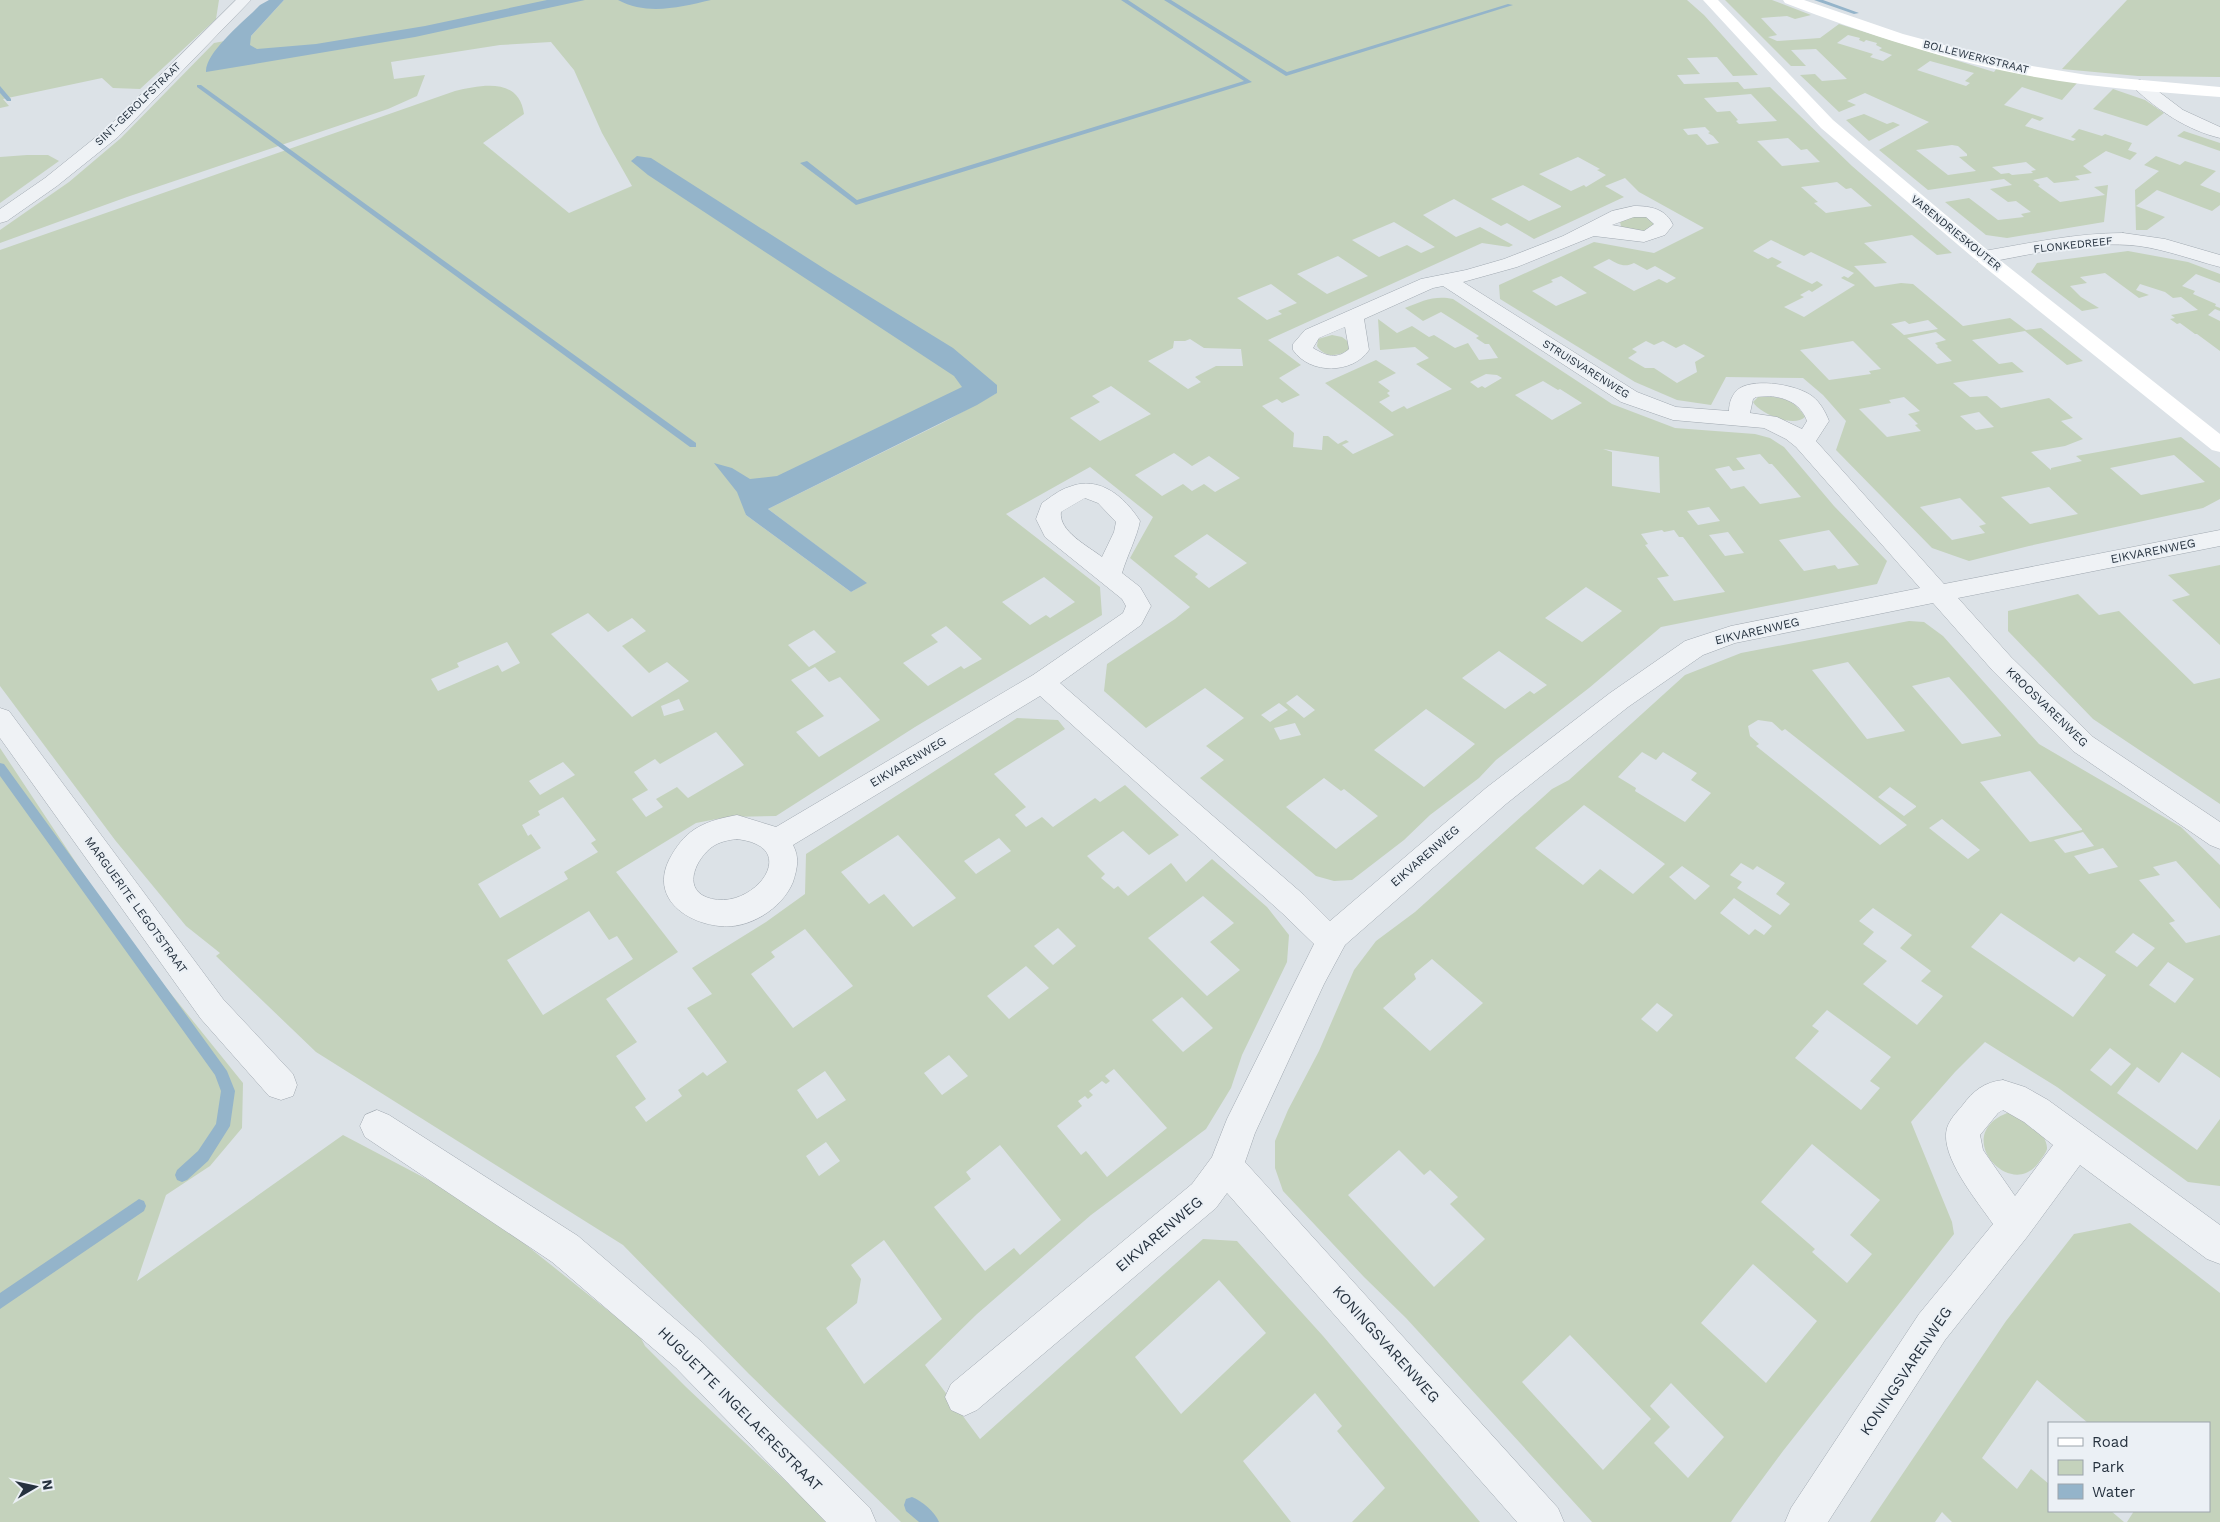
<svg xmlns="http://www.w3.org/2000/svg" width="2220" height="1522" font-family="'Work Sans',sans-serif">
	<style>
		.green { fill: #c4d2bc; fill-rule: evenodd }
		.water { fill: #94b4ca }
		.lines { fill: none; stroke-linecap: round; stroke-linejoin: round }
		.stream { fill: #94b4ca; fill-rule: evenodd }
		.street-casing { stroke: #a1a9b1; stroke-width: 1 }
		.street { fill: #eff2f5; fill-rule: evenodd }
		.secondary { fill: #fff; fill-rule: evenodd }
		.labels { text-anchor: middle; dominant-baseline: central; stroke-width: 4; stroke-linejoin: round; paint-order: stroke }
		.far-street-label { font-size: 11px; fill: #25313e; stroke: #ebf0f5 }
		.street-label { font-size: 12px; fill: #25313e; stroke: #ebf0f5 }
		.near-street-label { font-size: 15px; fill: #25313e; stroke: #ebf0f5 }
	</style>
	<rect width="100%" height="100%" fill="#dce2e7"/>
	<!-- green -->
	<g class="green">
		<polygon points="0,0 219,0 216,19 140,89 113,88 102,78 3,99 9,106 0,108"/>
		<path d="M284 0H1687L1704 15 1758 75 1733 76 1717 57 1687 58 1700 74 1677 75 1684 84 1738 82 1744 89 1770 87 1852 166 1952 253 1937 255 1912 235 1864 243 1887 263 1854 266 1875 287 1901 283 1913 284 1963 326 2010 318 2026 330 2041 328 2083 361 2067 365 2025 331 1972 340 1999 364 2012 362 2024 372 1953 383 1970 397 1987 396 2001 408 2049 398 2073 418 2061 421 2083 439 2065 446 2031 452 2051 470V468L2082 461 2076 456 2181 437 2220 468V499L2203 508 2029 546 1969 561 1932 548 1836 450 1846 421 1823 395 1803 378 1726 377 1711 405 1677 400 1635 382 1500 299 1499 285 1594 242 1654 253 1704 228 1639 192 1625 178 1605 186 1624 197 1534 239 1507 223 1501 226 1454 199 1423 215 1456 237 1480 227 1513 245 1509 247 1482 243 1268 340 1301 365 1279 378 1300 395 1282 403 1277 399 1262 406 1294 433 1293 447 1322 450 1323 436H1328L1338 444 1346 440 1349 442 1342 445 1353 454 1394 435 1325 383 1376 360 1396 373 1378 382 1390 391 1387 393 1390 396 1379 402 1392 412 1404 406 1407 409 1452 389 1416 364 1429 358 1415 347 1380 350 1378 319 1397 333 1412 326 1429 337 1434 335 1455 348 1468 343 1479 360 1498 358 1489 344H1485L1476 338 1479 336 1441 312 1423 321 1405 308C1422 301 1435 295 1453 299L1612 404 1675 428 1755 434 1770 438 1784 447 1834 506 1887 561 1877 584 1661 627 1589 688 1496 760 1479 778 1430 815 1404 840 1352 880 1334 881 1316 876 1200 778 1224 760 1206 746 1244 718 1205 688 1146 728 1104 691 1107 664 1175 619 1190 607 1130 558 1153 517 1090 467 1006 514 1100 587 1102 615 915 727 776 816 727 817 696 823 616 872 678 952 606 999 637 1042 616 1056 646 1099 635 1107 646 1122 682 1096 678 1090 703 1072 707 1076 727 1062 687 1008 712 994 692 968 766 922 805 894 806 854 1017 718 1058 720 1065 729 994 774 1026 807 1015 815 1026 827 1042 817 1053 827 1095 798 1100 802 1125 785 1179 835 1149 855 1123 831 1087 856 1105 874 1101 878 1114 889 1118 886 1128 896 1171 863 1186 882 1212 859 1267 907 1289 935 1287 962 1242 1055 1231 1088 1206 1129 1091 1215 977 1314 925 1365 980 1439 1203 1239 1237 1241 1323 1336 1480 1522H1352L1385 1488 1337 1431 1342 1426 1315 1393 1243 1461 1291 1522H901L749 1374 623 1245 316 1052 216 956 220 953 186 926 115 840 0 686V250L455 91C482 85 519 77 524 114L483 143 569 213 632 186 602 133 574 70 551 42 500 45 391 62 394 79 425 75 417 96 388 109 127 197 0 243V230L69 182 121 138 214 43 251 36ZM1751 94 1777 121 1739 124 1736 121 1738 120 1730 111 1717 112 1704 98ZM1705 127 1710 132 1708 133 1713 136 1719 143 1707 145 1697 134 1688 135 1683 129ZM1788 138 1801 150 1807 149 1820 162 1782 166 1757 141ZM1578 157 1600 169 1597 170 1606 175 1586 187 1584 185 1571 191 1539 174ZM1837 182 1846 189 1851 188 1872 206 1826 213 1814 203 1818 202 1801 187ZM1523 185 1561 206V207L1529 221 1491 199ZM1394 222 1435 247 1421 253 1407 245 1379 257 1352 240ZM1771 240 1804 256 1811 252 1854 273 1848 278 1844 276 1841 278 1855 285 1804 317 1784 307 1804 297 1800 295 1809 290 1812 292 1823 285 1817 281 1812 284 1776 266 1782 262 1772 257 1768 259 1753 251ZM1338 256 1368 276 1327 294 1297 274ZM1609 259C1618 264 1624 268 1634 263L1647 270 1655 266 1676 278 1667 283 1659 279 1634 291 1593 267ZM1561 276 1587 293 1556 306 1532 291 1553 282 1551 280ZM1271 284 1297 303 1278 311 1282 314 1267 320 1237 298ZM1928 320 1938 329 1904 335 1891 324 1905 321 1909 324ZM1936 332 1946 340 1935 343 1938 346 1937 347 1952 361 1937 364 1907 338ZM1190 339 1204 348 1241 349 1243 366H1216L1195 377 1201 382 1188 389 1148 361 1173 348 1174 341H1185ZM1646 341 1654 345 1663 341 1676 348 1684 344 1705 356 1695 362 1697 372 1677 383 1654 368H1645L1628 358 1637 352 1632 349ZM1853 341 1881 369 1869 371 1871 374 1829 380 1800 350ZM1486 374 1497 375 1502 378 1485 388 1482 386 1478 388 1470 382ZM1543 381 1558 390 1560 389 1582 403 1552 420 1515 395ZM1111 386 1151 414 1100 441 1070 418 1100 402 1092 396ZM997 393 944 422 768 509 866 583 851 592 746 515 744 506ZM1904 397 1920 411 1908 414 1918 424 1915 425 1921 431 1887 437 1859 409 1891 403 1889 400ZM1979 412 1994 427 1976 430 1960 416ZM1603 449 1659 457 1660 493 1612 486V452ZM1174 453 1192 466 1209 456 1240 478 1215 492 1204 484 1192 491 1183 484 1162 496 1135 475ZM1760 454 1769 464H1772L1801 497 1760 504 1744 486 1731 489 1715 469 1729 466 1733 471 1745 469 1736 458ZM2174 455 2205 482 2141 495 2110 468ZM2049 487 2078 514 2030 524 2001 497ZM1960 498 1986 524 1979 526 1985 533 1952 540 1920 507ZM1709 507 1720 521 1698 525 1687 511ZM1662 530 1664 532 1674 530 1679 537H1683L1725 592 1674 601 1657 578 1669 576 1645 545 1648 544 1641 534ZM1829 530 1859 565 1838 569 1835 565 1804 571 1779 540ZM1728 532 1744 553 1725 556 1709 535ZM1207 534 1247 563 1209 588 1195 577 1198 574 1174 556ZM1044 577 1075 602 1050 618 1046 615 1030 625 1002 602ZM1586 587 1622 611 1582 642 1545 618ZM588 613 608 632 632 618 646 631 622 646 649 673 667 662 689 681 632 717 551 634ZM946 626 982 659 964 669 961 666 928 686 903 663 938 642 931 635ZM814 630 836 652 809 667 788 645ZM507 642 520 663 502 672 498 665 438 691 431 679 459 667 457 663ZM1499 651 1547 685 1534 694 1530 691 1505 709 1462 678ZM815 667 829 682 840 677 880 720 819 757 796 732 824 716 791 680ZM1297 695 1315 710 1304 718 1286 703ZM679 699 684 710 664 716 661 706ZM1279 703 1288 710 1270 722 1261 715ZM1426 709 1475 744 1424 787 1374 750ZM1295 723 1301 735 1280 740 1274 728ZM716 732 744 765 688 798 677 787 656 799 663 807 646 817 632 799 648 790 634 772 655 759 660 764ZM563 762 575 775 540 795 529 781ZM1324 778 1341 791 1344 789 1378 816 1336 849 1286 807ZM563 797 596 840 591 843 598 852 564 872 568 879 500 918 478 884 541 848 531 834 528 836 522 825 540 815 538 811ZM898 835 956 898 913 927 884 894 869 904 841 872ZM999 838 1011 851 976 874 964 861ZM1203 896 1234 923 1210 942 1240 970 1207 996 1148 938ZM589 911 609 940 617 936 633 959 543 1015 507 960ZM1058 928 1076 946 1053 965 1034 946ZM805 929 853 986 793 1028 751 974 775 957 771 952ZM1026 966 1049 988 1009 1019 987 996ZM1182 997 1213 1028 1183 1052 1152 1020ZM949 1055 968 1076 942 1095 924 1073ZM1114 1069 1167 1128 1107 1177 1086 1151 1081 1155 1057 1126 1082 1106 1078 1101 1085 1096 1088 1099 1093 1095 1089 1091 1102 1081 1106 1084 1110 1081 1105 1076ZM825 1071 846 1100 817 1119 797 1090ZM826 1142 840 1161 819 1176 806 1156ZM1000 1145 1061 1220 1020 1255 1014 1248 985 1271 934 1207 971 1179 966 1172ZM884 1240 942 1319 864 1384 826 1328 857 1303 861 1279 851 1265ZM1219 1280 1266 1333 1181 1414 1135 1357Z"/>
		<path d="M1725 0H1772L1811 15 1795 19 1787 16 1761 18 1777 35 1768 37 1777 41 1820 38 1839 24 1994 72 1997 68 2077 83 2062 100 2022 87 2004 105 2044 118 2040 121 2032 118 2025 126 2073 141 2076 139 2071 137 2079 129 2102 136 2105 134 2132 143 2128 150 2137 153 2130 160 2106 151 2083 166 2092 173 2075 176 2080 180 2054 183 2047 177 2033 180 2040 185 2038 186 2060 202 2105 195 2094 187 2108 185 2104 222 2007 238 1986 235 1945 202 1969 198 1998 220 2024 217 2021 214 2031 212 2016 201 2008 202 1990 189 2012 185 2004 179 1928 190 1879 150 1929 122 1865 93 1847 101 1856 105 1839 112 1800 75 1815 74 1822 81 1847 79 1816 49 1791 50 1806 66H1791ZM1848 35 1860 38 1859 40 1864 42 1866 40 1877 43 1876 45 1882 48 1879 50 1892 55 1883 61 1870 57 1873 54 1837 43ZM1930 61 1974 73 1965 81 1970 83 1966 86 1917 70ZM1952 145 1958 146 1967 154V156L1959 157 1976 171 1948 175 1916 150ZM2026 162 2036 170 2031 171 2033 173 2012 175 2009 173 2001 174 1992 167Z"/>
		<polygon points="2127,0 2220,0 2220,77 2138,76 2062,69"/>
		<polygon points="2113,89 2145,100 2164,113 2147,126 2093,109"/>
		<polygon points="1864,114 1887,124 1893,122 1900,125 1869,141 1846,120"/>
		<polygon points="2184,131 2220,143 2220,151 2177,136"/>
		<polygon points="27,155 48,155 59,161 0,203 0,157"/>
		<polygon points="2156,156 2180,165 2185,161 2216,171 2200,185 2220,193 2220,205 2212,211 2157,190 2136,206 2165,217 2147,230 2136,230 2135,190 2159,171 2144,165"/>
		<polygon points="1633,215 1646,215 1657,224 1644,232 1621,227 1620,221"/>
		<polygon points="2128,251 2188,262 2220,274 2220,283 2196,274 2182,286 2195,291 2193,294 2216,304 2215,306 2220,308 2220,311 2215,309 2208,315 2220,321 2220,351 2197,334 2195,334 2180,323 2177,324 2170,319 2175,318 2171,315 2198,310 2181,297 2173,298 2165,292 2140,284 2136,290 2149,295 2139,298 2105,273 2080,277 2087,283 2070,286 2081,297 2099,308 2082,311 2031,272 2037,263"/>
		<path d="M1332 335 1342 337 1350 343V349C1339 357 1324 358 1317 346L1318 339Z"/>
		<path d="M1758 397C1778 396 1794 398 1805 417 1794 428 1760 414 1753 402Z"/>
		<polygon points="2220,565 2220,645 2172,600 2190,595 2168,575"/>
		<polygon points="2078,594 2099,615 2119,611 2194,684 2220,678 2220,804 2093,719 2008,631 2008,611"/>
		<path d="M1909 621 1924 622 1943 636 2039 744 2181 827 2220 865V909L2176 861 2153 867 2160 875 2139 880 2175 921 2169 923 2186 943 2220 935V1078L2182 1052 2159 1083 2137 1067 2117 1093 2197 1150 2220 1119V1186L2188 1182 2057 1087 1985 1042 1955 1072 1911 1122 1952 1222 1954 1234 1783 1451 1735 1516 1731 1522H1592L1406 1318 1364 1277 1283 1191 1275 1168V1141L1288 1110 1319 1051 1354 970 1376 941 1415 912 1552 789 1569 780 1685 675 1741 653ZM1848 662 1905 731 1867 739 1812 670ZM1949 677 2001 735V736L1962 744 1912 686ZM1758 720 1772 722 1782 731 1785 729 1907 825 1880 845 1756 746 1759 744 1750 736 1748 726ZM1642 752 1656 760 1663 752 1697 773 1691 780 1711 793 1685 822 1635 791 1636 788 1618 777ZM2030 771 2082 829V830L2030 842 1980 782ZM1890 787 1916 806V807L1904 816 1878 797ZM1584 805 1665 864 1633 894 1600 869 1583 885 1535 848ZM1942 819 1980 850 1968 859 1929 828ZM2083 832 2094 846 2065 853 2054 840ZM2103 848 2118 867 2089 874 2074 856ZM1741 863 1753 870 1757 866 1785 883 1776 894 1790 904 1780 915 1737 888 1742 882 1730 875ZM1682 866 1710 886 1695 900 1669 877ZM1734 898 1772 926 1764 935 1755 929 1749 935 1720 913ZM1873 908 1912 935 1900 948 1931 971 1921 981 1943 996 1917 1025 1863 984 1887 961 1863 944 1874 932 1859 921ZM2001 913 2074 962 2079 957 2106 975 2073 1017 1971 947ZM2133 933 2155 948 2137 967 2115 952ZM1432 959 1483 1003 1430 1051 1383 1008 1416 979 1414 974ZM2168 962 2194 979 2175 1003 2149 985ZM1657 1003 1673 1015 1657 1032 1641 1019ZM1827 1010 1891 1057 1870 1081 1880 1088 1861 1110 1795 1058 1819 1031 1812 1026ZM2110 1048 2131 1064 2111 1086 2090 1070ZM1812 1144 1880 1200 1850 1235 1872 1254 1847 1283 1812 1252 1815 1249 1761 1202ZM1399 1150 1424 1175 1430 1170 1458 1197 1450 1204 1485 1239 1434 1287 1348 1195ZM1753 1264 1817 1321 1766 1383 1701 1323ZM1570 1335 1651 1419 1603 1470 1522 1382ZM1671 1383 1724 1437 1688 1478 1654 1443 1670 1427 1650 1406Z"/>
		<polygon points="0,748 126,938 243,1083 242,1128 210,1166 166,1195 137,1281 343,1135 476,1205 640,1336 645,1346 686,1387 829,1522 0,1522"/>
		<path d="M2010 1112C2014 1113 2020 1113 2024 1115 2033 1119 2048 1139 2047 1149 2046 1153 2042 1158 2039 1162 2011 1203 1948 1133 2010 1112Z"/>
		<polygon points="2130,1223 2220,1293 2220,1522 2127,1522 2134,1511 2209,1511 2209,1423 2088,1423 2037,1380 1982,1458 2017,1489 2031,1469 2049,1484 2049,1511 2111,1511 2124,1522 1952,1522 1942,1512 1935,1522 1870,1522 2006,1321 2074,1234"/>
	</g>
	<!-- water -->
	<g class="water">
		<path d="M269 0H284L251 36 250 45 257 49 316 44 425 26 547 0H585L415 37 206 72C205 52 246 20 260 5Z"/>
		<path d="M618 0H711C680 7 648 16 618 0Z"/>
		<polygon points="637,156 651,158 828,271 953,348 997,385 997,393 977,405 768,509 867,583 851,592 746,515 737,492 714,463 732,468 750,479 777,476 962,387 954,376 648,175 631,161"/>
	</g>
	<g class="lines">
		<!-- stream -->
		<g class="stream">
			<polygon points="1121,0 1128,0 1252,82 856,205 800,163 807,161 857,200 1244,81"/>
			<polygon points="1164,0 1171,0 1287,72 1508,4 1513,5 1286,76"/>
			<polygon points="1814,0 1823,0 1859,13 1854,14"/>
			<polygon points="197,85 201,85 696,443 696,447 690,447 197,87"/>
			<polygon points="0,86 11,99 11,101 7,101 0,93"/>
			<polygon points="0,763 4,764 227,1071 235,1091 230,1126 208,1161 187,1180 182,1182 177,1180 175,1175 177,1170 198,1151 216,1124 221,1091 215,1075 0,776"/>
			<polygon points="139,1199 144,1201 146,1206 144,1211 0,1309 0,1293"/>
			<path d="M912 1497C922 1501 935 1512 939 1522H919L906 1511 904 1505 906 1499Z"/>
		</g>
		<!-- street casing -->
		<g class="street-casing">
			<g id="street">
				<polygon points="236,0 251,0 118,137 57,186 7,221 0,223 0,209 45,178 106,129"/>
				<path d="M2140 80 2146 82 2183 110 2220 127V138C2187 130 2159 111 2134 88L2132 85 2134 82Z"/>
				<path d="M1634 206C1651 206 1666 209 1673 225L1665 235 1644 242 1594 236 1517 267 1463 282 1637 392 1676 407 1729 411C1729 403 1732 393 1740 388 1757 378 1797 385 1812 396 1820 402 1825 411 1829 421L1816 441 1944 584 2220 530V546L1958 598 2011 657 2093 737 2220 822V849L2210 845 2073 751 1993 671 1933 603 1735 643 1703 655 1628 707 1506 804 1345 945 1324 984 1255 1133 1245 1162 1558 1508 1564 1522H1517L1227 1193 1216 1208 977 1410 964 1416 951 1410 945 1397 951 1384 1192 1184 1212 1157 1227 1119 1314 944 1282 913 1040 696 793 845C800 858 797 869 793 882 782 909 748 930 719 926 684 922 651 897 669 860 684 831 701 822 732 816L737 815 776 827 1033 675 1123 613 1126 606 1122 599 1045 537 1036 519 1042 503C1051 497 1059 490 1069 487 1099 475 1124 496 1140 521 1137 537 1127 556 1122 573L1140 587 1151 606 1141 625 1060 683 1304 895 1330 921 1486 788 1610 693 1685 641 1731 626 1920 588 1796 447 1786 439 1764 428 1673 420 1621 402 1443 286 1433 288 1364 319 1369 350C1353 374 1310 375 1293 350V344L1305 330 1421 279 1466 270 1504 259 1563 236 1612 211ZM1634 217H1646L1654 224 1644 231 1612 225ZM1345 327 1349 349C1337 360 1326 356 1313 348L1319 338ZM1770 396C1787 398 1801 404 1807 421L1802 429 1777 417 1750 413 1753 399 1756 397ZM1085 498 1098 503 1116 522 1114 532 1102 557C1088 546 1058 531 1061 512ZM737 839C743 840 750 841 756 844 793 861 745 913 706 897 682 887 697 858 712 847 719 842 728 840 737 839Z"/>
				<path d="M2123 233 2165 239 2220 255V267C2193 260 2167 250 2139 246 2087 240 2034 254 1984 263L1977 261 1974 257 1977 253 1984 251C2030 243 2076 233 2123 233Z"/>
				<polygon points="0,708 9,711 223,999 293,1074 297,1085 293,1096 281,1100 269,1096 201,1019 0,738"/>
				<path d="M2003 1080 2025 1087 2048 1100 2220 1225V1264L2207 1259 2080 1165 2027 1237 1945 1340 1828 1522H1785L1791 1508 1919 1314 1993 1224C1978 1202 1939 1156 1947 1128 1950 1119 1956 1113 1962 1106 1973 1091 1984 1082 2003 1080ZM2003 1110 2024 1122 2053 1145 2015 1196 1983 1150 1980 1135 1998 1113Z"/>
				<polygon points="377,1110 389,1115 578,1236 702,1342 870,1508 876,1522 826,1522 676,1368 552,1262 365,1137 360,1126 365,1115"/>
			</g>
		</g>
		<!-- street -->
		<use href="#street" class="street"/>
		<!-- secondary -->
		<g class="secondary">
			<polygon points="1703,0 1718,0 1833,120 1991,253 2220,434 2220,452 2212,450 1977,261 1821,128"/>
			<path d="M1783 0H1804L1903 34 2008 62 2087 75 2220 87V97C2158 92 2096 88 2035 77 1950 62 1866 34 1785 3Z"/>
		</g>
	</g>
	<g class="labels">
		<!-- far-street labels -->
		<g class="far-street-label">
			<text transform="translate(1976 57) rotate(14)">BOLLEWERKSTRAAT</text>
			<text transform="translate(138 104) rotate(-44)">SINT-GEROLFSTRAAT</text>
			<text transform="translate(1956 233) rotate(39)">VARENDRIESKOUTER</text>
			<text transform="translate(2073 245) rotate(-6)">FLONKEDREEF</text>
			<text transform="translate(1586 369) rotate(32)">STRUISVARENWEG</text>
		</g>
		<!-- street labels -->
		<g class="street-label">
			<text transform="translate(2153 551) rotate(-11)">EIKVARENWEG</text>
			<text transform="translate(1757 631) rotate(-13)">EIKVARENWEG</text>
			<text transform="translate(2047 707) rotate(44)">KROOSVARENWEG</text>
			<text transform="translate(908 762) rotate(-31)">EIKVARENWEG</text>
			<text transform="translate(1425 856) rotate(-41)">EIKVARENWEG</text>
			<text transform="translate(136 905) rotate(54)">MARGUERITE LEGOTSTRAAT</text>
		</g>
		<!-- near-street labels -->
		<g class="near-street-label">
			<text transform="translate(1159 1234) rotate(-40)">EIKVARENWEG</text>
			<text transform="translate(1386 1344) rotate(48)">KONINGSVARENWEG</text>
			<text transform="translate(1906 1371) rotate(-56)">KONINGSVARENWEG</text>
			<text transform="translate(740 1409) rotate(45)">HUGUETTE INGELAERESTRAAT</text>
		</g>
	</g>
	<!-- legend -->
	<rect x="2048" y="1422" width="162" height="90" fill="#ebf0f5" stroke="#9ca4ac"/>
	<rect x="2058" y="1438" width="25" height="8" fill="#ffffff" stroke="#9ca4ac"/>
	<text x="2092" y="1447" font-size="15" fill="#25313e">Road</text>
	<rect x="2058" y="1460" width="25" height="15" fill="#c4d2bc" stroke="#9ca4ac"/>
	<text x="2092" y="1472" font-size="15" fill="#25313e">Park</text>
	<rect x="2058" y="1484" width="25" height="15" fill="#94b4ca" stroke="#9ca4ac"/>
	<text x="2092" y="1497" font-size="15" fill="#25313e">Water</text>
	<!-- north arrow -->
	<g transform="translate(35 1487) rotate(81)" stroke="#ebf0f5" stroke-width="4" paint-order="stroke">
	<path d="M0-4L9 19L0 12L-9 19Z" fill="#25313e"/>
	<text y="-8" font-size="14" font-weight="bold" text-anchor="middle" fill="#25313e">N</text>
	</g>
</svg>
